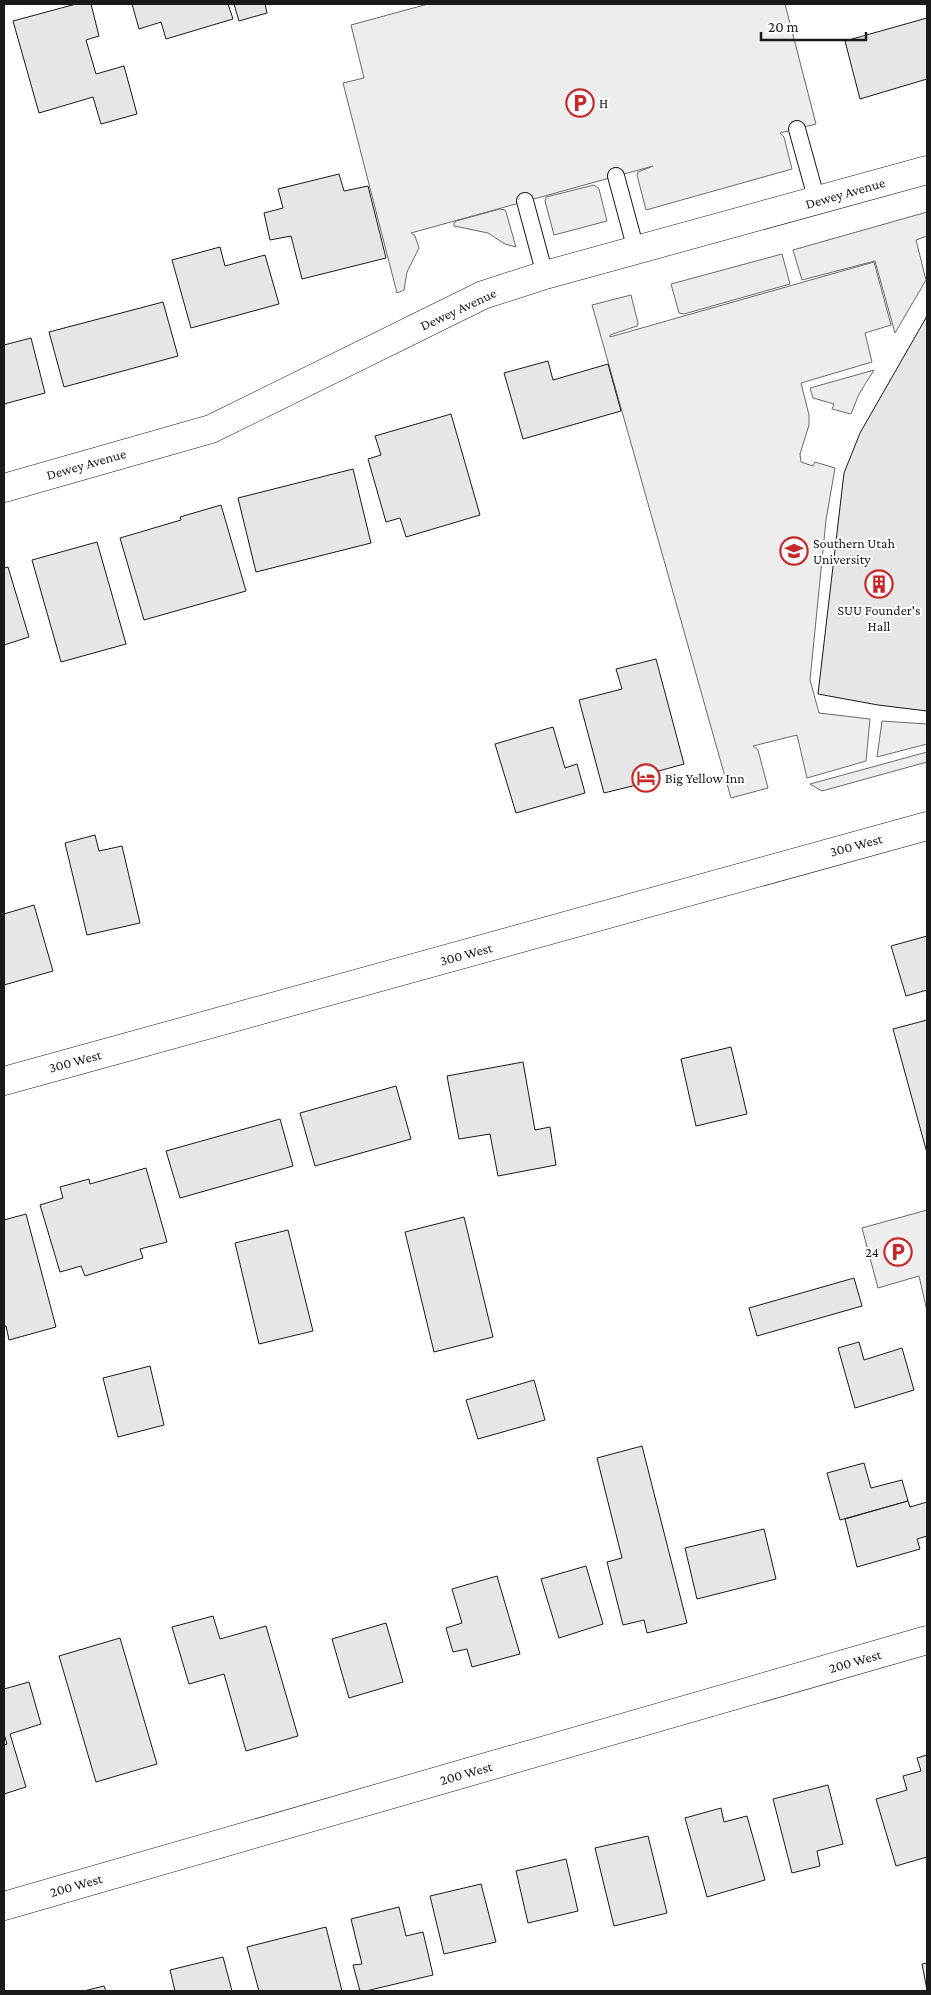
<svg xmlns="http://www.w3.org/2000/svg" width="931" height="1995" font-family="'Crimson Pro',serif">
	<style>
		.built { fill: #ededed; stroke: #6a6a6a }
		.building { fill: #e6e6e6; stroke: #1a1a1a }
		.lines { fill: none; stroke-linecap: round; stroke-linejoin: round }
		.service-casing { stroke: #1a1a1a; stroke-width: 18 }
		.minor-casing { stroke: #1a1a1a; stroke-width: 29 }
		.tertiary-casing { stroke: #1a1a1a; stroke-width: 29 }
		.service { stroke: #fff; stroke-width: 16 }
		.minor { stroke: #fff; stroke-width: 28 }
		.tertiary { stroke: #fff; stroke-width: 28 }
		.labels { text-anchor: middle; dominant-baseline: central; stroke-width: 4; stroke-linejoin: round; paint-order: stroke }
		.poi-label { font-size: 14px; fill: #1a1a1a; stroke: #fff; text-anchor: start }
		.street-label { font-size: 14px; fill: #1a1a1a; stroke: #fff }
	</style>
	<rect width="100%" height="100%" fill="#fff"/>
	<!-- built -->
	<g class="built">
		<polygon points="428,4 785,4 816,124 780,133 784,137 792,169 646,210 637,175 638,172 653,166 411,233 415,236 419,248 407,272 404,290 397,293 343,83 364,78 351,25"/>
		<polygon points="594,185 599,189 607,221 554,235 545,201 546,197"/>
		<polygon points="500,209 505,210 506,212 516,247 505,244 488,233 454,226 454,223 456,221"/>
		<polygon points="927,212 927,236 916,240 926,280 895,333 875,261 802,280 793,250"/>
		<polygon points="782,254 790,284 684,314 679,313 671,284"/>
		<polygon points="874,262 891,325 865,333 872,362 801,383 809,415 809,425 800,454 801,462 813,466 815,462 835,468 826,520 810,680 819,713 870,719 866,761 807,778 797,735 753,746 758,750 768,788 731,798 592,305 631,295 638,323 637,326 610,335 610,337"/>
		<polygon points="874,370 859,394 851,414 832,409 834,404 813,398 810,388"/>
		<polygon points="882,721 927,724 927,744 877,757"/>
		<polygon points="927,752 927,762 822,791 810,784"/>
		<polygon points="927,1210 927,1311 919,1276 878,1288 862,1228"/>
	</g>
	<!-- building -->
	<g class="building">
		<polygon points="76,4 91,4 99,36 86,40 96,74 124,66 137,114 101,124 93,97 39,113 13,21"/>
		<polygon points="132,4 228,4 233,19 166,39 161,22 139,29"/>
		<polygon points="234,4 265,4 267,13 239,21"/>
		<polygon points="927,18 927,79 860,99 845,41"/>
		<polygon points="339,174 344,191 368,186 386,258 302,279 291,236 270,240 264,213 283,208 278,189"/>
		<polygon points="220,247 225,266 265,255 279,304 191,328 172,260"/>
		<polygon points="163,302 178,356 64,387 49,332"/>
		<polygon points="927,316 927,711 878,705 818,694 844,473 860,433"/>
		<polygon points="31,338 45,393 4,404 4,345"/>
		<polygon points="548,361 553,380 608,364 621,411 523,439 504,373"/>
		<polygon points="451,414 480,515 406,537 400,518 386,522 368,459 381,455 375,436"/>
		<polygon points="353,469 371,543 256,572 238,498"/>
		<polygon points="221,505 246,591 144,620 120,538 181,520 180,517"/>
		<polygon points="97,542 126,644 61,662 32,560"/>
		<polygon points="8,567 29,637 4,645 4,568"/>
		<polygon points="656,659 684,764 655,772 657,780 604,793 579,700 622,689 616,669"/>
		<polygon points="553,727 565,768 577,764 585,793 516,813 495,744"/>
		<polygon points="95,835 99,851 122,846 140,923 87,935 65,843"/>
		<polygon points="34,905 53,971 4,985 4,914"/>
		<polygon points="927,936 927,990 906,996 891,946"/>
		<polygon points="927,1020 927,1153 893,1029"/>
		<polygon points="731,1047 747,1114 696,1126 681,1059"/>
		<polygon points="523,1062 535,1130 550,1127 556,1165 498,1176 490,1134 459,1139 447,1076"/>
		<polygon points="396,1086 411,1139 315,1166 300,1113"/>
		<polygon points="280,1119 293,1166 180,1198 166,1151"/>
		<polygon points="146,1168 167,1242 140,1249 143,1258 85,1276 81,1266 60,1272 40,1205 63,1198 60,1187 89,1179 90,1184"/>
		<polygon points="26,1214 56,1327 9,1340 6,1326 4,1326 4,1220"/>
		<polygon points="464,1217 493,1337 434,1352 405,1232"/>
		<polygon points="288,1230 313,1331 259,1344 235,1243"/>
		<polygon points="854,1278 862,1306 757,1336 749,1308"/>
		<polygon points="859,1342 864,1360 902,1348 914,1390 855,1408 838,1348"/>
		<polygon points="150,1366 164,1425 118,1437 103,1378"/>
		<polygon points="534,1380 545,1420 478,1439 466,1400"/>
		<polygon points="642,1446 687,1623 647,1633 644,1620 623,1625 607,1562 622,1558 597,1458"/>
		<polygon points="864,1463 871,1488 902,1480 908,1501 840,1520 827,1473"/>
		<polygon points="908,1501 910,1507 927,1502 927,1536 917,1539 920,1549 857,1567 845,1519"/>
		<polygon points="764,1529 776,1579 697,1599 685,1548"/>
		<polygon points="586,1566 603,1624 559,1638 541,1579"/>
		<polygon points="497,1576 520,1654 472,1667 467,1649 453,1652 446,1628 462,1623 452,1589"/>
		<polygon points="213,1616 220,1639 266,1626 298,1736 246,1751 224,1674 189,1684 172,1627"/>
		<polygon points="386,1623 403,1682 349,1698 332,1639"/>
		<polygon points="120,1638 157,1764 96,1782 59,1656"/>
		<polygon points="29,1682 41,1724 10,1734 26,1787 4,1794 4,1745 7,1744 4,1734 4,1689"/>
		<polygon points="927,1755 927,1857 896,1866 876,1799 907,1790 903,1776 921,1771 917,1758"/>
		<polygon points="828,1785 843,1844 817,1851 820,1866 792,1873 773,1799"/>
		<polygon points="721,1808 724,1822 747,1816 765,1880 707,1897 685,1818"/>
		<polygon points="648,1836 667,1913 614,1926 595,1848"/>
		<polygon points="566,1859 578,1911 528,1923 516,1871"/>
		<polygon points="481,1884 496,1942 444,1954 430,1896"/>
		<polygon points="399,1907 406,1936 423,1932 433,1975 366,1991 360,1991 353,1965 362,1964 351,1919"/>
		<polygon points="326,1927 342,1991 259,1991 247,1947"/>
		<polygon points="223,1957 232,1991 175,1991 170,1970"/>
		<polygon points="927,1963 927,1990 922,1964"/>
		<polygon points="104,1986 106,1991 84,1991"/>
	</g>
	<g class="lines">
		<!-- service casing -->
		<g class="service-casing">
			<g id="service">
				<polyline points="797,129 817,201"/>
				<polyline points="616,176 636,250"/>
				<polyline points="525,201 545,275"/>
			</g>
		</g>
		<!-- minor casing -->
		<g class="minor-casing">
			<g id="minor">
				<polyline points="4,488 211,429 483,295 545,275 927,170"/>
				<polyline points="4,1906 927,1640"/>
			</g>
		</g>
		<!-- tertiary casing -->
		<g class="tertiary-casing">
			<polyline id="tertiary" points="4,1081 927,826"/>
		</g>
		<!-- service -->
		<use href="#service" class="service"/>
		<!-- minor -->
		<use href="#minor" class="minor"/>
		<!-- tertiary -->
		<use href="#tertiary" class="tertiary"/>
	</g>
	<!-- icons -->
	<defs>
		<g id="parking-ring" transform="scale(1.4375)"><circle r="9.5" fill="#fff" stroke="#c62828" stroke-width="1.5"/><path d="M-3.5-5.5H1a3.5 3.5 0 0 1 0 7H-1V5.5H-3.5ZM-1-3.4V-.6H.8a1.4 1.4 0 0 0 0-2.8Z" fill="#c62828"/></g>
		<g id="university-ring" transform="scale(1.4375)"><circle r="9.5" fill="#fff" stroke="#c62828" stroke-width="1.5"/><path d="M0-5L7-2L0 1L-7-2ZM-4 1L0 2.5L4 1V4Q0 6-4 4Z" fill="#c62828"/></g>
		<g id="building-ring" transform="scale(1.4375)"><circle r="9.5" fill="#fff" stroke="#c62828" stroke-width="1.5"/><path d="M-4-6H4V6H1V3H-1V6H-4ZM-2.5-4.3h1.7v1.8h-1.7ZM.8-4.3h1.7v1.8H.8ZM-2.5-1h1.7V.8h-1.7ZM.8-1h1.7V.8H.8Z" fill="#c62828"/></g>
		<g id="hotel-ring" transform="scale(1.4375)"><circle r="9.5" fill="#fff" stroke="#c62828" stroke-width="1.5"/><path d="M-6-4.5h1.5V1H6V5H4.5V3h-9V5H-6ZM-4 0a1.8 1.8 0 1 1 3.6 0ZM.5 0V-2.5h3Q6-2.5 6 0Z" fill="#c62828"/></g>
	</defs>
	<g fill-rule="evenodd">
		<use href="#parking-ring" x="580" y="103"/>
		<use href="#university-ring" x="794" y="551"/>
		<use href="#building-ring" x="879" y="584"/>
		<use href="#hotel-ring" x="646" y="778"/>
		<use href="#parking-ring" x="898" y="1252"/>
	</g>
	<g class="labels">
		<!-- poi labels -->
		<g class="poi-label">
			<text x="599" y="103">H</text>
			<text x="813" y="543">Southern Utah<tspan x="813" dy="16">University</tspan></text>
			<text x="879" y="610" text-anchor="middle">SUU Founder's<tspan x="879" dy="16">Hall</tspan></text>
			<text x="665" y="778">Big Yellow Inn</text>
			<text x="879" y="1252" text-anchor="end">24</text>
		</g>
		<!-- street labels -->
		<g class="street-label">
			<text transform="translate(845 193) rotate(-16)">Dewey Avenue</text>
			<text transform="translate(458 309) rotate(-25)">Dewey Avenue</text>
			<text transform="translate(86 464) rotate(-16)">Dewey Avenue</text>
			<text transform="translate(856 845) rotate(-15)">300 West</text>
			<text transform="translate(466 954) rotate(-15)">300 West</text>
			<text transform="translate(75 1061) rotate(-15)">300 West</text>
			<text transform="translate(855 1661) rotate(-16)">200 West</text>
			<text transform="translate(466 1773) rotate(-16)">200 West</text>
			<text transform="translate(76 1885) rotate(-16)">200 West</text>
		</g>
	</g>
	<!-- border -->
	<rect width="931" height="1995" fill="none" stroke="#1a1a1a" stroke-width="10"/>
	<!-- scale -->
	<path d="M761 32v8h105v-8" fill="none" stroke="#1a1a1a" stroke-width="2.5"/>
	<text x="768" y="32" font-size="15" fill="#1a1a1a" stroke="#ffffff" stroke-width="4" paint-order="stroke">20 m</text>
</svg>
